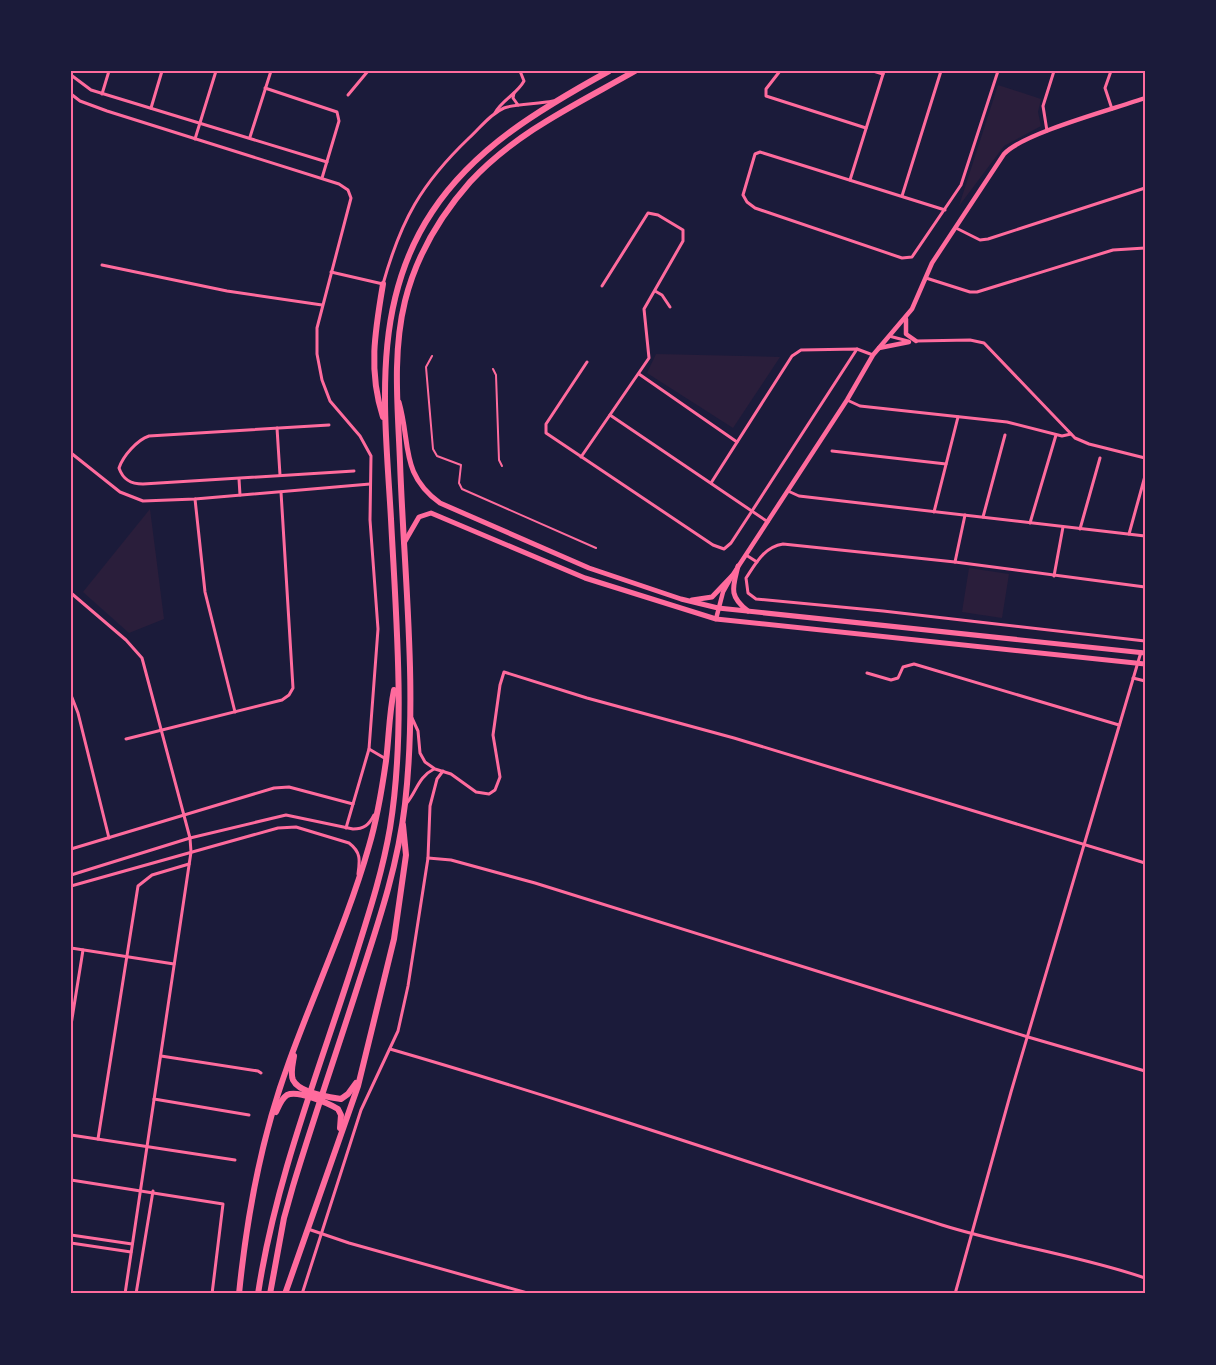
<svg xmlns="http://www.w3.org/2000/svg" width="1216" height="1365" font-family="Arial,sans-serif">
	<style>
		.green { fill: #2a1e3b }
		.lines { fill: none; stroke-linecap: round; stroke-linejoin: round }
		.service { stroke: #ff6b9d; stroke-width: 2 }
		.minor { stroke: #ff6b9d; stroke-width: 3 }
		.tertiary { stroke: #ff6b9d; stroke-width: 4.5 }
		.secondary { stroke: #ff6b9d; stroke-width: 5 }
		.motorway { stroke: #ff6b9d; stroke-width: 6 }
		.neatline { fill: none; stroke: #ff6b9d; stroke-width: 2 }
	</style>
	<rect width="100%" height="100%" fill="#1b1b3a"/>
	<!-- green -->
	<g class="green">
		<polygon points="998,85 1041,99 1038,112 1041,126 1004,146 959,206"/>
		<polygon points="656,354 780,357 733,428 647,373"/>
		<polygon points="150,509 164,619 129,633 83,592"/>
		<polygon points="969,568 1009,574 1002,618 962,612"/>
	</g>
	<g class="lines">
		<!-- service -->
		<g class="service">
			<polyline points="432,356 426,367 433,449 437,456 461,465 459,483 462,489 596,548"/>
			<polyline points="493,369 496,375 499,460 502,466"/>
		</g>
		<!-- minor -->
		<g class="minor">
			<polyline points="780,71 766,89 766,96 866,128"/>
			<polyline points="873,71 883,74"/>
			<polyline points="1111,71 1105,88 1112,109"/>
			<polyline points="71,75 91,90 327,162"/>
			<polyline points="265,88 337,112 339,121 322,178"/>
			<polyline points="514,93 513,98 518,105"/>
			<polyline points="71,94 80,101 107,111 339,184 348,190 351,198 317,328 317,354 322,380 330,401 360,436 371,456 370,520 378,629 369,749 346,828"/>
			<polyline points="102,94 109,71"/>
			<polyline points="348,95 368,71"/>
			<polyline points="151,108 162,71"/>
			<path d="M495 113C502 100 517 94 524 81L520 71"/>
			<polyline points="1047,131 1043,106 1054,71"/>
			<polyline points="250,137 271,71"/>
			<polyline points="195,139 216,71"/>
			<polyline points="850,180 884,71"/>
			<polyline points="902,196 941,71"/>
			<polyline points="945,210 760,152 755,154 743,195 747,202 755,208 902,258 912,257 961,185 998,71"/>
			<polyline points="956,228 980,240 988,239 1145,188"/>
			<polyline points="102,265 227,291 322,305"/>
			<path d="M331 272 383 284C401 220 421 184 469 138 480 128 490 114 504 108 514 104 539 104 553 101"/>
			<polyline points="926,278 970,292 977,292 1113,250 1145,248"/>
			<polyline points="655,291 662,295 670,307"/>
			<polyline points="889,336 908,341"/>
			<polyline points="916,341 970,340 984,343 1075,438 1089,444 1145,458"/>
			<polyline points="587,362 546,424 546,433 713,545 724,549 731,543 752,511 857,349"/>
			<polyline points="639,374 737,442"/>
			<polyline points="847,400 860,406 1007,422 1062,436 1071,434"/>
			<polyline points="610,415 768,522"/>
			<path d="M329 425 149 436C137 440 123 456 119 468 123 480 131 484 143 484L354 471"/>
			<polyline points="277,428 280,475"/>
			<polyline points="832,451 946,464"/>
			<polyline points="71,453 120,492 143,501 195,499 370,484"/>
			<polyline points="581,457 649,358 644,309 683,241 683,230 658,215 648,213 602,286"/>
			<polyline points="239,479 240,495"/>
			<polyline points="711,483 792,356 801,350 857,349 873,355"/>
			<polyline points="788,491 799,496 1145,536"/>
			<polyline points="195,499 205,592 235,712"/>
			<polyline points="934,512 958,417"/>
			<polyline points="983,517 1005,435"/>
			<polyline points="1030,523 1056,435"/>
			<polyline points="1080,529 1100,458"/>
			<polyline points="1129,534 1145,476"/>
			<polyline points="746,555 757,562"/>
			<polyline points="955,562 965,515"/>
			<polyline points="1054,576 1063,527"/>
			<path d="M1145 587 955 562 783 544C764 547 756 563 746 578L748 593 756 599 883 611 1145 641"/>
			<polyline points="71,593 126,640 142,658 190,838 191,852 125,1294"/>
			<polyline points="867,673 891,680 898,678 903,667 914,664 1119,725"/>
			<polyline points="1133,678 1145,681"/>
			<polyline points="71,695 78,713 109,838"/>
			<polyline points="412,718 418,731 420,753 425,762 435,769 451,774 476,792 489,794 495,790 500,777 493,735 500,685 504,672 587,698 734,738 1145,863"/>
			<polyline points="126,739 282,700 289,695 293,688 281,492"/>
			<polyline points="369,749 386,759"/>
			<path d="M406 804C417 791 418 777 434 769"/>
			<polyline points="71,849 274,788 289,787 353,804"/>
			<polyline points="428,858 451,860 535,883 1028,1037 1145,1071"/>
			<path d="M71 875 190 838 286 815 353 829C364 829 369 825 374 815"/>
			<path d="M71 886 278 828 296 827 349 843C361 852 360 860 358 874"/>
			<polyline points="71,948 174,964"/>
			<polyline points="71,1025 83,950"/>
			<path d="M390 1049C576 1103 758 1166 942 1225 1009 1246 1078 1255 1145 1278"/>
			<polyline points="161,1056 258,1071 261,1073"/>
			<polyline points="154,1099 249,1115"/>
			<polyline points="71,1135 235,1160"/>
			<polyline points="98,1139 138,886 152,875 189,864"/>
			<polyline points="71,1180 223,1204 212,1294"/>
			<polyline points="308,1229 349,1243 531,1294"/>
			<polyline points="71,1235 132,1244"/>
			<polyline points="71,1243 131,1252"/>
			<polyline points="136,1294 153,1191"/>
			<polyline points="302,1294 361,1110 398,1031 408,986 428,858 430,806 437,779 443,771"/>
			<polyline points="955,1294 1011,1092 1141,652"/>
		</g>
		<!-- tertiary -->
		<g class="tertiary">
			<polyline points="906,319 906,334 916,341"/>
			<polyline points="879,348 909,342"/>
			<path d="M716 619 723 592 732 576 847 400 873 355 912 309 932 263 1004 154C1023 133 1114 109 1145 98"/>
		</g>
		<!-- secondary -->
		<g class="secondary">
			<path d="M399 402C411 444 400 474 440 503L589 568 681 599 718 608 1145 653"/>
			<polyline points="404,543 419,517 431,513 585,578 716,619 1145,664"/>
			<path d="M738 566C733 587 728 596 748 611"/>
			<polyline points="692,600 712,597 732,576"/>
		</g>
		<!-- motorway -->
		<g class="motorway">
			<path d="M383 284C375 331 368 371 383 417"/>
			<path d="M294 1056C293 1063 290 1073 293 1080 299 1093 328 1097 341 1099L348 1094 356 1083"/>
			<path d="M276 1112C279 1106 281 1099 287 1095 298 1090 328 1103 338 1109L341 1115 340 1128"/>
			<path d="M239 1294C247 1214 261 1137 289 1062 315 990 348 920 369 846 377 819 382 789 386 761 389 737 389 714 394 690"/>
			<path d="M258 1294C275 1181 318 1073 353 964 367 919 382 875 390 828 406 730 396 618 391 519 385 414 370 305 432 212 475 147 542 108 609 71"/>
			<path d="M270 1294 284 1218 293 1186C314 1117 338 1048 360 979 379 921 398 865 405 804 418 690 404 576 400 462 398 409 392 354 405 301 416 257 440 216 470 182 516 132 577 104 635 71"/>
			<polyline points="285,1294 358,1086 394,939 406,855 403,825"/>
		</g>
	</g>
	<!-- border -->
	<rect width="1216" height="1365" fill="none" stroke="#1b1b3a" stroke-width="145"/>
	<rect x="72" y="72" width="1072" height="1220" class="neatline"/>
</svg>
